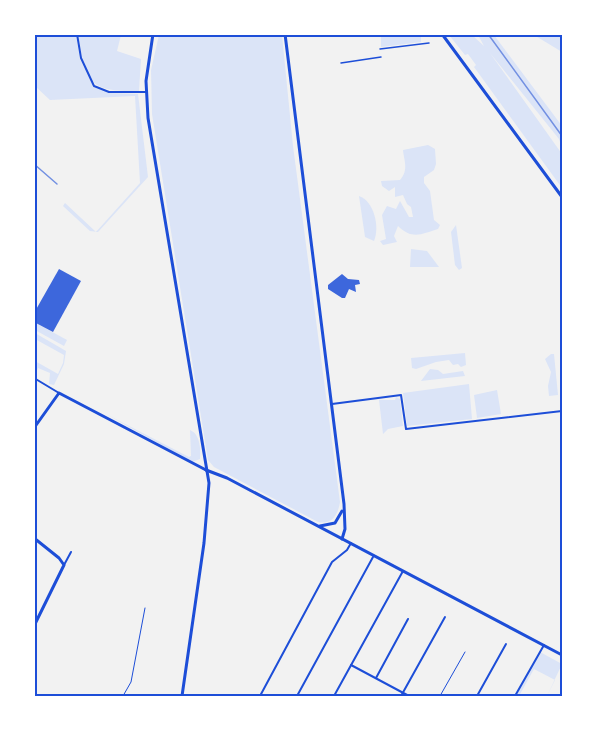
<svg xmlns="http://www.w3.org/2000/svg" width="597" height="731" font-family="'Noto Sans',sans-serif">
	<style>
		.green { fill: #dbe4f7 }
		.building { fill: #3d67dc }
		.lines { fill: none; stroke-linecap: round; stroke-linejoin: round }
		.service { stroke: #1d4ed8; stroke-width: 1 }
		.pedestrian { stroke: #1d4ed8; stroke-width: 1.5 }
		.minor { stroke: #1d4ed8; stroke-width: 2 }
		.tertiary { stroke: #1d4ed8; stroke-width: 3 }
		.secondary { stroke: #1d4ed8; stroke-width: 3 }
		.rail { stroke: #7290e2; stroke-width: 1.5 }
		.neatline { fill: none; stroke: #1d4ed8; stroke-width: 2 }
	</style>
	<rect width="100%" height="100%" fill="#f2f2f2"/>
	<!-- green -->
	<g class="green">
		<polygon points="35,35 76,35 80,59 94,87 109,93 138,94 148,177 98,232 90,231 63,206 65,203 96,232 140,183 135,96 50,100 35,86"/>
		<path d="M78 35H121L117 51 141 59 139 91C89 92 86 83 78 35Z"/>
		<path d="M159 35H282L293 146 340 502C338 515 332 525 318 522L214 467 208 460 152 114 151 70Z"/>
		<polygon points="381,35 421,35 421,42 381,47"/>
		<polygon points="449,35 472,35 484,46 478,35 494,35 562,126 562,148 559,139 490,53 562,154 562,188 474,67 476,65 468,54 465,55"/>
		<polygon points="534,35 562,35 562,52"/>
		<path d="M428 145 435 149 436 164 434 170 424 177V183L430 191 434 220 440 225 438 229C422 234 412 240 398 226L394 236 397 242 383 245 380 241 386 239 382 215 387 206 396 209 400 201 409 217H413L411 207 407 204 403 195 395 197V187L389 191 382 186 381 181 400 180C409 170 404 161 403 150Z"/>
		<path d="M359 196C374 201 380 227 374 241L365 237Z"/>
		<polygon points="456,225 462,268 459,270 455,265 451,232"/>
		<polygon points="411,249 427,251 439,267 410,267"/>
		<polygon points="34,322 67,340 64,346 35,330"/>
		<polygon points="35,333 66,351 64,364 54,385 49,384 50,373 38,368 35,375 35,361 58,374 63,363 64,355 35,339"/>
		<polygon points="465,353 466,365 461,367 458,364 453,365 449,360 436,362 416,369 412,368 411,358"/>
		<polygon points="551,354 554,354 558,395 549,396 548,386 551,372 545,359"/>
		<polygon points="430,369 438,370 443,374 463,371 465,376 421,381"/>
		<polygon points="469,384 472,419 407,426 403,393"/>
		<polygon points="497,390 501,414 477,418 474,395"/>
		<polygon points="396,397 400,399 403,426 388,429 383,434 379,400 395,400"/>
		<path d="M104 413 189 457 191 456 190 430C200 434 201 449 200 459L192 462Z"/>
		<polygon points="540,652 562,664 547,696 555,680 534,669 519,696 516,696"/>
	</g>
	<!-- building -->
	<g class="building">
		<polygon points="59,269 81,281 53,332 34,322 34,313"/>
		<polygon points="342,274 348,279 359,280 360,284 355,285 356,292 349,289 345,298 342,298 328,289 328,285"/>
	</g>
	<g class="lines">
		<!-- service -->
		<g class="service">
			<polyline points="123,696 131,682 145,608"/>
			<polyline points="440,696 465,652"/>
		</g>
		<!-- pedestrian -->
		<g class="pedestrian">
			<polyline points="380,49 429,43"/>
			<polyline points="341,63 381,57"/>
		</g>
		<!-- minor -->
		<g class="minor">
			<polyline points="77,34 81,58 94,86 109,92 146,92"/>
			<polyline points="34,378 59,393"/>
			<polyline points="332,404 401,395 406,429 562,411"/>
			<polyline points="64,565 71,552"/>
			<polyline points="351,665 409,696"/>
			<polyline points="376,678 408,619"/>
			<polyline points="260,696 332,562 347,550 351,543"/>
			<polyline points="297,696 373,557"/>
			<polyline points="334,696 403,571"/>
			<polyline points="401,696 445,617"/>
			<polyline points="477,696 506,644"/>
			<polyline points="515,696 544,645"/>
		</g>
		<!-- tertiary -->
		<g class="tertiary">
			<polyline points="285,34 344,504 345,529 342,539"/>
			<polyline points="34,428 59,393 206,470"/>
			<polyline points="320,526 335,523 342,511"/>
			<polyline points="34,538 59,558 64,565 34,626"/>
		</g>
		<!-- secondary -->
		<g class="secondary">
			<polyline points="153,34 146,81 148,118 209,483 204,543 182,696"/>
			<polyline points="442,34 562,197"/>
			<polyline points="206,470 227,478 562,655"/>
		</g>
		<!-- rail -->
		<g class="rail">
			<polyline points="488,34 562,136"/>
			<polyline points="34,164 57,184"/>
		</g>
	</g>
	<!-- border -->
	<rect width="597" height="731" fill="none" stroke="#ffffff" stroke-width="72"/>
	<rect x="36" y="36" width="525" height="659" class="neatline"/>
</svg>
